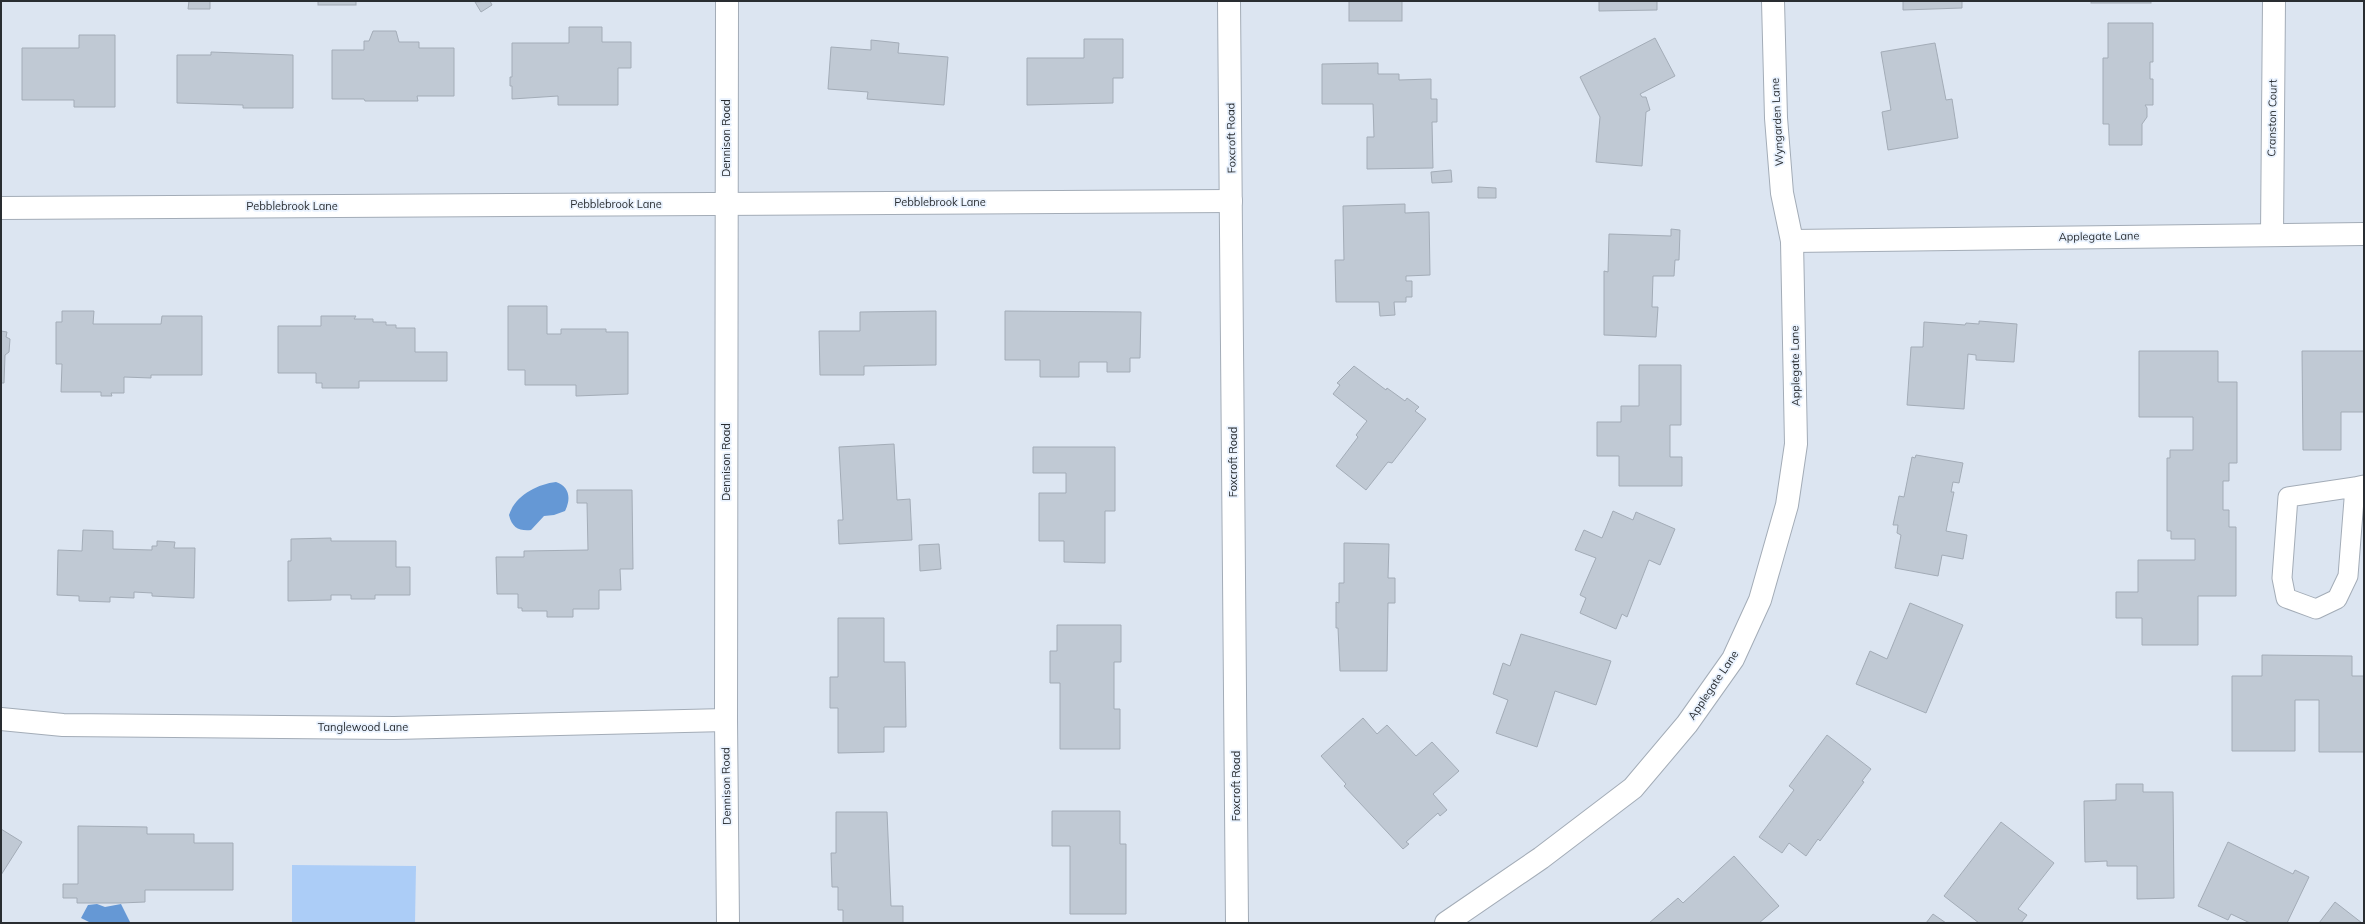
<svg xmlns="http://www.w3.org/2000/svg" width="2365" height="924" font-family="Mulish,sans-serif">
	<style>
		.green { fill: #accdf7 }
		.water { fill: #6598d5 }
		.building { fill: #c0c9d4; stroke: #a3acb7 }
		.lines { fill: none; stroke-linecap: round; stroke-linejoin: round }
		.lane-casing { stroke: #a3acb7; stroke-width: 21 }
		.street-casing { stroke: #a3acb7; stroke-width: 24 }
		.lane { stroke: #fff; stroke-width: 19 }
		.street { stroke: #fff; stroke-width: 22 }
		.labels { text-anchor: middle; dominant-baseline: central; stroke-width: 3.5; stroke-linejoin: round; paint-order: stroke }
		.street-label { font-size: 11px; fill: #292d31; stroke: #e9f2fe }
	</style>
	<rect width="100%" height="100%" fill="#dce5f1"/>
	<!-- green -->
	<polygon class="green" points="292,865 416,866 415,923 292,923"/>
	<!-- water -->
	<g class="water">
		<path d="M556 482C570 487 571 499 565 511L554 515 544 516 531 530C519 531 512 528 509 515 515 496 537 484 556 482Z"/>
		<polygon points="97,904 105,907 121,904 130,922 91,923 81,918 88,905"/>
	</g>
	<!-- building -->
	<g class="building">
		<polygon points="189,1 210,1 210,9 188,9"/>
		<rect x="318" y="1" width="38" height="4"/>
		<polygon points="490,1 492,5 481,12 475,2"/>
		<rect x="1349" y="1" width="53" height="20"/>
		<polygon points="1599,1 1657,1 1657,10 1599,11"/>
		<polygon points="1903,1 1962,1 1962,8 1903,10"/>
		<rect x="2091" y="1" width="60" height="2"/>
		<polygon points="2108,23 2153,23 2153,62 2150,62 2150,79 2153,79 2153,105 2145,105 2147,108 2147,117 2142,124 2142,145 2109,145 2109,124 2103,124 2103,58 2108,58"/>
		<polygon points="569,27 602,27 602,42 631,42 631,68 618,68 618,105 558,105 558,96 512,99 512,86 510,86 510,77 512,77 512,43 569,43"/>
		<polygon points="373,31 396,31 399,42 419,42 419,48 454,48 454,96 417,96 418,101 365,101 364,99 332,99 332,50 364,50 364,41 369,41"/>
		<polygon points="79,35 115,35 115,107 74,107 74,100 22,100 22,48 79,48"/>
		<polygon points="1655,38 1675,76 1640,94 1642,97 1646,97 1650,110 1646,112 1642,166 1596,162 1600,117 1580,77"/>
		<polygon points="1084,39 1123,39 1123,78 1113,78 1113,103 1027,105 1027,58 1084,58"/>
		<polygon points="871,40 899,43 898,53 948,57 944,105 867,99 868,92 828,89 831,47 871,50"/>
		<polygon points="1935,43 1946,100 1952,99 1958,138 1888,150 1882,112 1891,110 1881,52"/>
		<polygon points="211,52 293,55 293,108 243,108 243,105 177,103 177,55 211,55"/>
		<polygon points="1378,63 1378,74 1399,74 1399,80 1431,79 1431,99 1437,99 1437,122 1432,122 1433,168 1367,169 1367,137 1374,137 1373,104 1322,104 1322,64"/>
		<polygon points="1451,170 1452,182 1432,183 1431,172"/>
		<polygon points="1478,187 1496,188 1496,198 1478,198"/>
		<polygon points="1405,204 1405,213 1429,212 1430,275 1406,276 1406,281 1412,281 1412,297 1406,297 1406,302 1394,302 1395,315 1380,316 1379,302 1336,302 1335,260 1344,260 1343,206"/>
		<polygon points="1671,229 1680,230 1679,260 1675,260 1674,276 1653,276 1652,307 1658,307 1656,337 1604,335 1604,271 1608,272 1609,234 1671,236"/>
		<polygon points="508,306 547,306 547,334 561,334 561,329 606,329 606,332 628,332 628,394 576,396 576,385 525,385 525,370 508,370"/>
		<polygon points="62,311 94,311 93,324 161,324 162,316 202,316 202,375 151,375 151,378 124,377 124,393 111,393 112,396 101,396 101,392 61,392 62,364 56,364 56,322 62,322"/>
		<polygon points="936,311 936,365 864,366 864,375 820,375 819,331 860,331 860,312"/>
		<polygon points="1005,311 1141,312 1140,358 1130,358 1130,372 1107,372 1107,362 1079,362 1079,377 1040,377 1040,360 1005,360"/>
		<polygon points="321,316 356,316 354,319 373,319 373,322 386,322 386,325 396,325 396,328 415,328 415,352 447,352 447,381 359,381 359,388 322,388 322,383 316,383 316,373 278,373 278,326 321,326"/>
		<polygon points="1979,321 2017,324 2014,362 1976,360 1976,355 1968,354 1964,409 1907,405 1911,347 1923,347 1924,322 1965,325 1966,323 1979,324"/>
		<polygon points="1,331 7,332 6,337 10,339 9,352 5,355 4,383 1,383"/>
		<polygon points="2139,351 2218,351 2218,382 2237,382 2237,463 2229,463 2229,481 2223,481 2223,510 2229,510 2229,527 2236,527 2236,596 2198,596 2198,645 2142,645 2142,618 2116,618 2116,592 2138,592 2138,560 2195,560 2195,539 2171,539 2171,531 2167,531 2167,458 2170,458 2170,450 2193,450 2193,417 2139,417"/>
		<polygon points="2302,351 2364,351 2364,412 2341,412 2341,450 2303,450"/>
		<polygon points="1639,365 1681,365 1681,425 1670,425 1670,457 1682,457 1682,486 1619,486 1619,456 1597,456 1597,422 1621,422 1621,406 1639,406"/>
		<polygon points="1354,366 1386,390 1387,388 1405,401 1407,398 1419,407 1415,411 1426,419 1392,463 1388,462 1366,490 1336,466 1358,437 1356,435 1367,421 1333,394 1340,385 1337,383"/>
		<polygon points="894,444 897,500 910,499 912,540 839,544 838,520 843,520 839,447"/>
		<polygon points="1033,447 1115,447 1115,511 1105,511 1105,563 1064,562 1064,541 1039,541 1039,493 1066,493 1066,473 1033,473"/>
		<polygon points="1916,455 1963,463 1959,483 1953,482 1951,492 1954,492 1946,531 1967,535 1963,559 1942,555 1938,576 1895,568 1901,535 1897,533 1898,525 1893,525 1899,496 1904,497 1912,457 1915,458"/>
		<polygon points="577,490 632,490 633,569 620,569 621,590 599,590 599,609 573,609 573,617 547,617 547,611 522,611 522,608 518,608 518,594 497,594 496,557 524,557 524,551 588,550 587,503 577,503"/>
		<polygon points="1613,511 1633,520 1636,512 1675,529 1660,565 1649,560 1627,617 1622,614 1616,629 1580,613 1586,598 1580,595 1596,558 1575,550 1584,530 1602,538"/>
		<polygon points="83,530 113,531 113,549 152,550 152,546 157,546 157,541 175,542 174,548 195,548 194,598 152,596 152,593 134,592 134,598 110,597 110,602 79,601 79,596 57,595 58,550 82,551"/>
		<polygon points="331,538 331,541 396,541 396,567 410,567 410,595 375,595 375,599 351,599 351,595 331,595 331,600 288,601 288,561 291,561 291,539"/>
		<polygon points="1344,543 1389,544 1388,578 1395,578 1395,603 1388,603 1387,671 1340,671 1338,628 1336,628 1336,602 1339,603 1339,583 1344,583"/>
		<polygon points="939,544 941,569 920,571 919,545"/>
		<polygon points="1910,603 1963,625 1926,713 1856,684 1870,651 1887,659"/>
		<polygon points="838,618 884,618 884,662 905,662 906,727 884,727 884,752 838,753 838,708 830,708 830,677 838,677"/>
		<polygon points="1057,625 1121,625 1121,662 1114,662 1114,709 1120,709 1120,749 1060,749 1060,683 1050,683 1050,651 1057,651"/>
		<polygon points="1521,634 1611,661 1596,705 1555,691 1537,747 1496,733 1508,700 1493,694 1503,663 1510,666"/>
		<polygon points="2262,655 2352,656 2352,676 2364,676 2364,752 2319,752 2319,700 2295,700 2295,751 2232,751 2232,676 2262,676"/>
		<polygon points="1363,718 1377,734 1387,725 1416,756 1432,742 1459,771 1433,794 1447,810 1440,816 1438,813 1406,842 1409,844 1403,849 1344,786 1346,784 1321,756"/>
		<polygon points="1827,735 1871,769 1862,781 1864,782 1820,841 1818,839 1806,856 1789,843 1782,853 1759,837 1794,790 1789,786"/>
		<polygon points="2116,784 2143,784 2143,792 2173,792 2174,898 2137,899 2137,866 2107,866 2107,861 2085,862 2084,801 2116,800"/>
		<polygon points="1052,811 1120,811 1120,844 1126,844 1126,914 1070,914 1070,846 1052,846"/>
		<polygon points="836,812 887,812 891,906 903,906 903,923 843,923 843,910 838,910 838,887 832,887 831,853 836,853"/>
		<polygon points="2001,822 2054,863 2018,909 2027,915 2021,923 1979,923 1944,896"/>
		<polygon points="78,826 147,827 147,834 194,834 194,843 233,843 233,890 145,890 145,902 121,903 77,903 77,898 63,898 63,884 78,884"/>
		<polygon points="1,829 22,842 1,875"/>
		<polygon points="2228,842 2293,874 2295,870 2309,877 2287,923 2250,923 2231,914 2228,920 2198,906"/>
		<polygon points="1734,856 1779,906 1759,923 1649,923 1678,898 1683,903"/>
		<polygon points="2335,902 2362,923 2319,923"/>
		<polygon points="1933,914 1946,923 1926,923"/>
	</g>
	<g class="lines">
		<!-- lane casing -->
		<g class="lane-casing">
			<polyline id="lane" points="2355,487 2348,576 2337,599 2316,609 2286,598 2282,578 2288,497 2355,487 2364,485"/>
		</g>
		<!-- street casing -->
		<g class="street-casing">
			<g id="street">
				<polyline points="727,1 726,720 728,923"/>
				<polyline points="1229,1 1237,923"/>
				<polyline points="1,208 1231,201"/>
				<polyline points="2272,234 2274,1"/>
				<polyline points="1792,241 2364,234"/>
				<polyline points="1,719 63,725 394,728 726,720"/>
				<polyline points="1446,923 1541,858 1633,788 1687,724 1733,659 1760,600 1787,505 1796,444 1792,241 1782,193 1776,118 1773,1"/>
			</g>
		</g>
		<!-- lane -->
		<use href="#lane" class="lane"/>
		<!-- street -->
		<use href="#street" class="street"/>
	</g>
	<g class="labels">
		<!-- street labels -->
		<g class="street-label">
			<text transform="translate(2272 118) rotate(-89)">Cranston Court</text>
			<text transform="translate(1777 122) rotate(-93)">Wyngarden Lane</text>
			<text transform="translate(726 138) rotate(-90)">Dennison Road</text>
			<text transform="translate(1231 138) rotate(-91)">Foxcroft Road</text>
			<text x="940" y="202">Pebblebrook Lane</text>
			<text x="616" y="204">Pebblebrook Lane</text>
			<text x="292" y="206">Pebblebrook Lane</text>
			<text transform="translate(2099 236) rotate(-1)">Applegate Lane</text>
			<text transform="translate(1795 366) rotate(-91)">Applegate Lane</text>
			<text transform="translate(726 462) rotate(-90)">Dennison Road</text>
			<text transform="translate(1233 462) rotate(-90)">Foxcroft Road</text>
			<text transform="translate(1713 685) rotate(-56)">Applegate Lane</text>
			<text x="363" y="727">Tanglewood Lane</text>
			<text transform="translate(726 786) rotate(-91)">Dennison Road</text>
			<text transform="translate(1236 786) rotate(-90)">Foxcroft Road</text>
		</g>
	</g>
	<!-- border -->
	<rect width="2365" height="924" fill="none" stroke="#292d31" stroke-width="4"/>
</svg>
